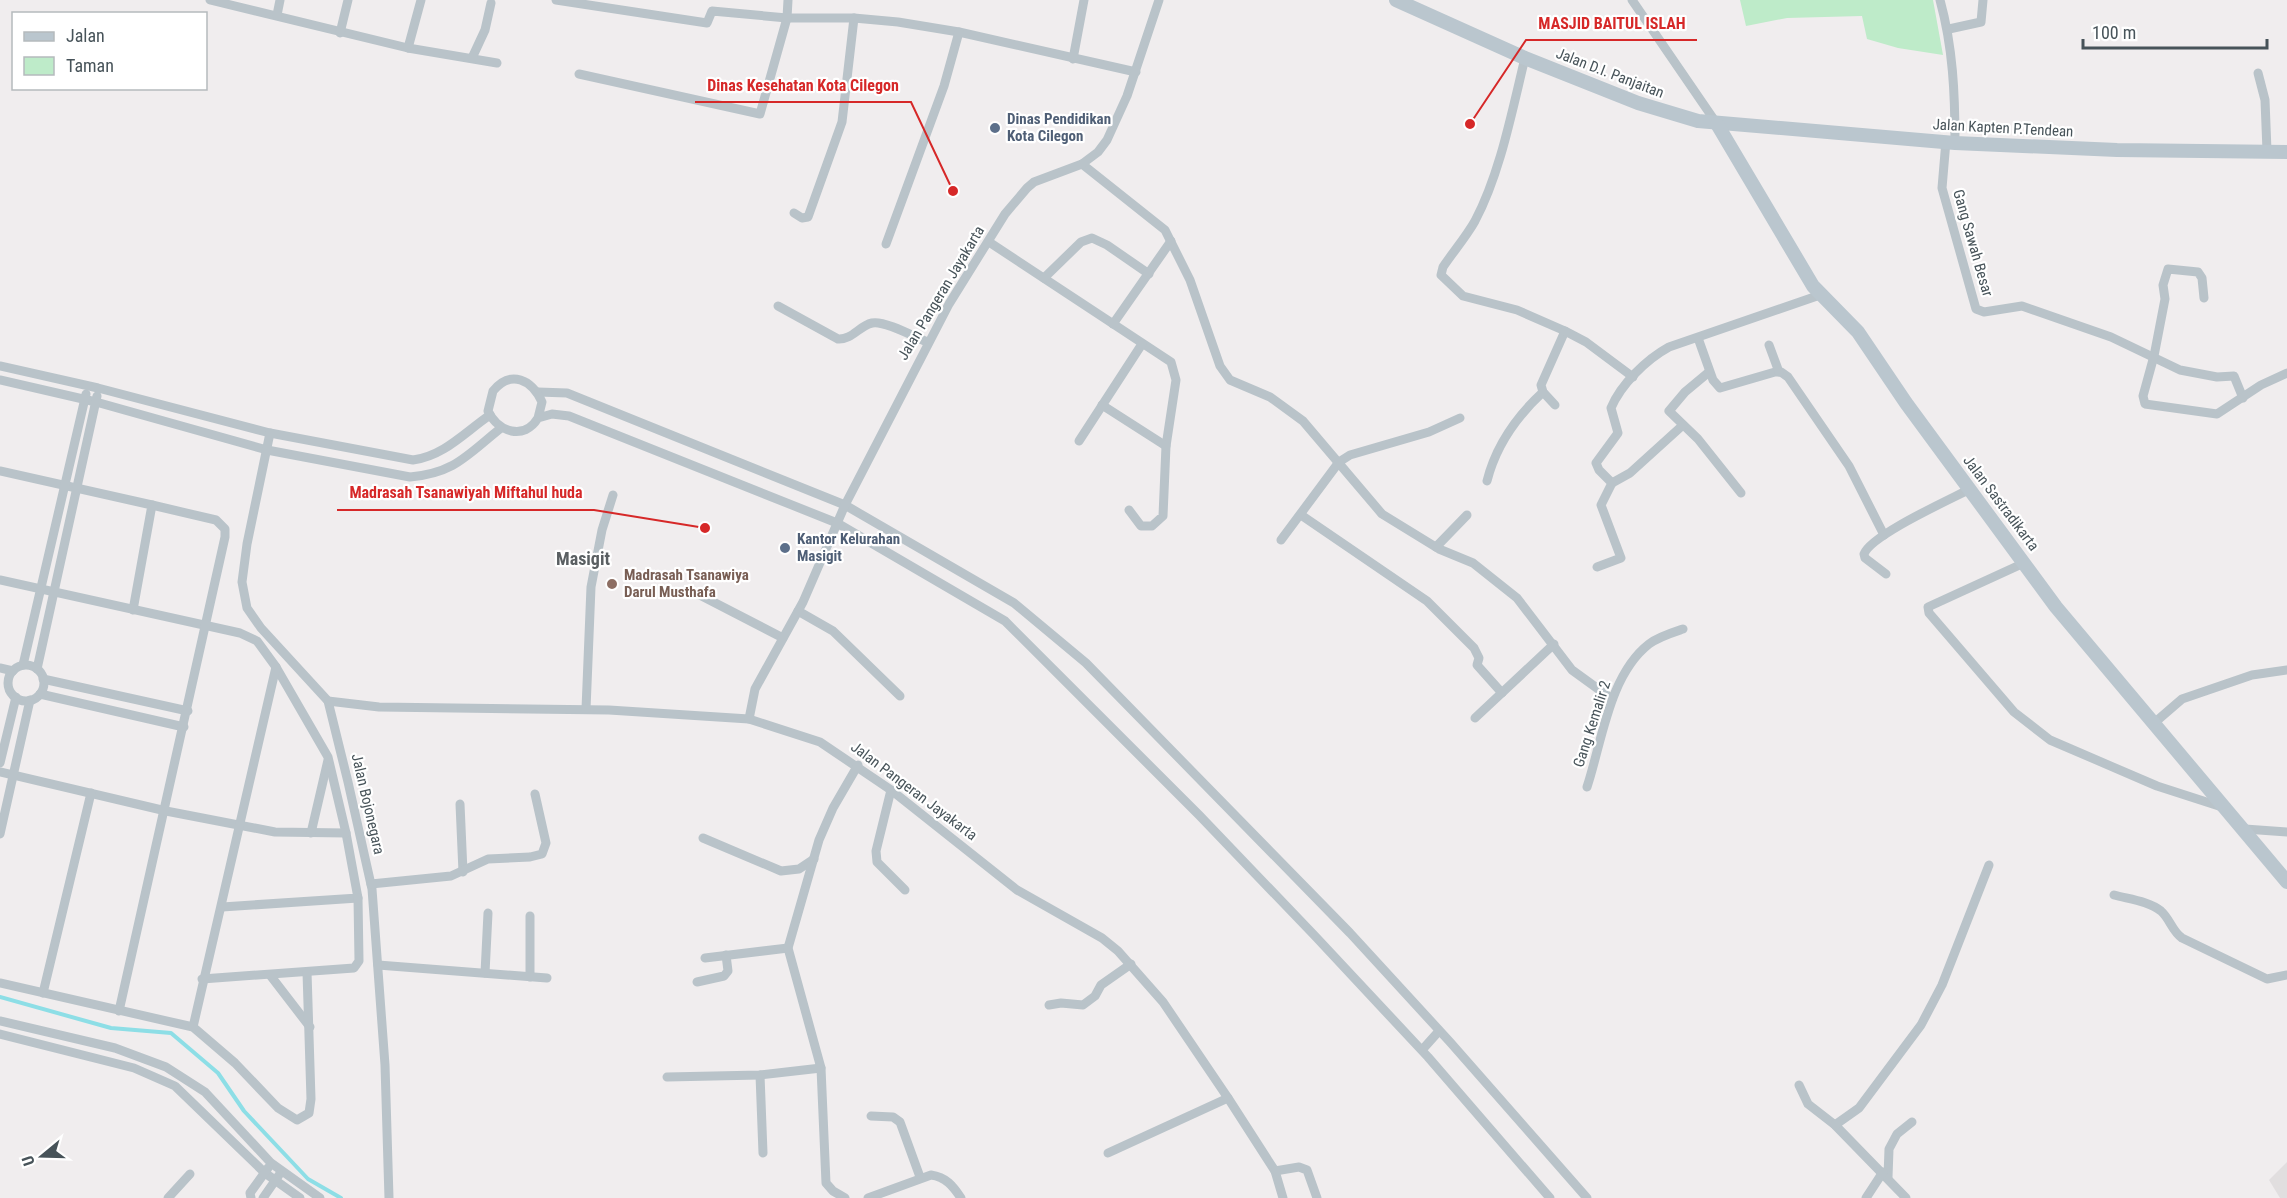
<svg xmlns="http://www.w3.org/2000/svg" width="2287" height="1198" font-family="'Roboto Condensed',sans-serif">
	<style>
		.education { fill: #e1dedf }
		.green { fill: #beebc9 }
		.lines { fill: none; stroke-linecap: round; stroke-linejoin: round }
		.stream { stroke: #8ddee6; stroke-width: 4 }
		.street { stroke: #b9c3c9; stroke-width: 9 }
		.secondary { stroke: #bac6ce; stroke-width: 14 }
		.service-dot { fill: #5c6f8a; stroke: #fff; stroke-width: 2 }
		.education-dot { fill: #8d6e63; stroke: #fff; stroke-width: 2 }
		.labels { text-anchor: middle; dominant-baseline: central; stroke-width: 4.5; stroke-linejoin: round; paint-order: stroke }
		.street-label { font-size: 15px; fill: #475359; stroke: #fff }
		.service-label { font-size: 15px; font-weight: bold; fill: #4e5e75; stroke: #fff; text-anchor: start }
		.education-label { font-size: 15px; font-weight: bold; fill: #785e54; stroke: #fff; text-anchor: start }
		.quarter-label { font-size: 18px; font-weight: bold; fill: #5a5f62; stroke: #fff }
		.leader { fill: none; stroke: #d62828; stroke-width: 2 }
		.callout-dot { fill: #d62828; stroke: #fff; stroke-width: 2 }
		.callout-label { font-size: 16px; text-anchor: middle; font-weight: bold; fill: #d62828; stroke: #fff; stroke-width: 4.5; stroke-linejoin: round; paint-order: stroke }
	</style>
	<rect width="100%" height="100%" fill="#f0edee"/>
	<!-- education -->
	<polygon class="education" points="2287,1162 2287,1198 2280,1198 2269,1180"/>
	<!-- green -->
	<polygon class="green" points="1740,0 1933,0 1943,55 1898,48 1867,39 1862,16 1787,18 1746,26"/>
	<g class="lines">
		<!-- stream -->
		<polyline class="stream" points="0,997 111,1028 171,1033 218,1073 244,1111 308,1179 341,1198"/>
		<!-- street -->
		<g class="street">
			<polyline points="210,0 408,48 497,63"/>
			<polyline points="556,0 707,23 712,11 787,18 854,18 898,22 959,32 1136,72"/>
			<polyline points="1632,0 1717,124"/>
			<path d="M1940 0C1953 47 1955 94 1955 143"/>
			<polyline points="277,15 280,0"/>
			<polyline points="1949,29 1981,22 1983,0"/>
			<polyline points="340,33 348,0"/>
			<polyline points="408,48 421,0"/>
			<polyline points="472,58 485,30 491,3"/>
			<path d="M1525 58C1512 111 1500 174 1475 221 1466 237 1453 252 1443 267L1441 275 1463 296 1517 310 1565 331 1541 385 1543 392 1555 405"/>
			<polyline points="1073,59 1084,0"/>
			<polyline points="2258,73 2265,100 2267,151"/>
			<polyline points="579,74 760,114 787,18 788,0"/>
			<polyline points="1946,141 1942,188 1976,309 1984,312 2022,306 2111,337 2180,370 2217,377 2234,376 2243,398"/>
			<polyline points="1082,164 1165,230 1190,280 1220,366 1230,380 1270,397 1303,421 1382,514 1439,549 1473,563 1517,598 1572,670 1612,699"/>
			<polyline points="794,213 802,218 808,217 842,122 854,18"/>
			<polyline points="989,242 1171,362 1176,380 1166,446 1163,516 1152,526 1141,526 1129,510"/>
			<polyline points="886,244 944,86 959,32"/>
			<polyline points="1044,278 1081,242 1092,238 1107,245 1149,274"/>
			<polyline points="2204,298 2202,278 2198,272 2168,269 2163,285 2165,299 2154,356 2143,396 2145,404 2217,414 2261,385 2287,373"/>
			<path d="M778 306 838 339C852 340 859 326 872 323 884 320 915 337 927 342"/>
			<polyline points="1113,324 1171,241"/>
			<polyline points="1565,331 1586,342 1633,377"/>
			<polyline points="1698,338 1713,380 1720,388 1775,372 1781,372 1788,377 1849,466 1884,535"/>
			<polyline points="1769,345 1779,372"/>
			<path d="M0 366 98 388 270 433 413 460C444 456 465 432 490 415"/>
			<polyline points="1709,372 1685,392 1669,411 1698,439 1741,493"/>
			<path d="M0 380 96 402 267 450 410 477C455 473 467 455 501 428"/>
			<polyline points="538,392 567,393 845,505 1014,603 1086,663 1350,933 1450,1042 1587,1198"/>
			<polyline points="1102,405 1166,446"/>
			<path d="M538 418 542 402C532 380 511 369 493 391L488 411C498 432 524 441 538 418L552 414 569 416 837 523 1005 621 1199 815 1315 936 1428 1057 1550 1198"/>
			<polyline points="270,433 247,544 242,582 247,608 261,628 328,701 348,782 372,889 385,1065 389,1198"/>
			<polyline points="1079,441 1142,344"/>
			<polyline points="0,471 152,505 133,610"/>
			<path d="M1487 481C1496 445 1516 417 1543 392"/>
			<polyline points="1612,483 1630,473 1683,425"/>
			<polyline points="1301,515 1427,601 1474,648 1479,658 1477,665 1502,693"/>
			<polyline points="1281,540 1339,462 1350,455 1429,432 1460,418"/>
			<polyline points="1436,547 1467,515"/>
			<polyline points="2024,563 1928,607 1929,613 2014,712 2050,740 2157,786 2222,807"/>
			<path d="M1597 567 1621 558 1601 505 1612 483 1599 470 1596 463 1618 433 1611 408C1621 384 1647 359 1669 347L1820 295"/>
			<path d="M1886 574 1865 558 1864 554C1871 535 1949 500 1970 489"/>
			<polyline points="0,580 240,633 257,641 276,667 328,757 346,833 358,898 222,907"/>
			<polyline points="692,591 783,638"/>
			<polyline points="798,611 833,631 900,696"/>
			<polyline points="23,665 86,394"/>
			<circle cx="26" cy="683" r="18"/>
			<polyline points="0,668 13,671"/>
			<polyline points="37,669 97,396"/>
			<polyline points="43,679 188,711"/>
			<polyline points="40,694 184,727"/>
			<polyline points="328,701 379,707 609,710 749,719 820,742 891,790 1017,890 1102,938 1118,951 1163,1002 1228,1098 1275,1171 1283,1198"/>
			<polyline points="586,709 591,587 602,530 613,495"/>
			<polyline points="1475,718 1554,644"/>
			<polyline points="749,719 755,689 803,602 845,505 949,304 1005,214 1027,188 1034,182 1082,164 1098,152 1107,140 1127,96 1159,0"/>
			<polyline points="2153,724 2182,699 2252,675 2287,670"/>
			<polyline points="0,763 16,697"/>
			<polyline points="0,772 166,811 275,832 346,833"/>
			<path d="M1587 787C1602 742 1609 675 1649 644 1658 637 1671 633 1683 629"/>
			<polyline points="891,790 876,851 877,862 905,890"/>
			<polyline points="460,804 463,872"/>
			<polyline points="2245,829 2287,832"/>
			<polyline points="311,833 328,760"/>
			<polyline points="0,834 30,700"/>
			<polyline points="703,838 781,871 799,869 814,859"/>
			<polyline points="371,884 451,876 488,859 530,857 542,854 546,843 535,794"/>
			<path d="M2114 895C2128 899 2149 901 2161 911 2170 919 2172 931 2182 938L2267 979 2287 975"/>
			<polyline points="530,916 530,977"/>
			<polyline points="705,958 788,948"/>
			<polyline points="378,965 547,978"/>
			<polyline points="485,973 488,913"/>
			<polyline points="270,975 310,1027"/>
			<polyline points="202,979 354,968 359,961 358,898"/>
			<polyline points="697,982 724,976 728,971 726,955"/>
			<polyline points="0,983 193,1027 235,1063 278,1108 297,1120 309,1113 311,1099 307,972"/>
			<polyline points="43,993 91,793"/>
			<polyline points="1049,1005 1061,1003 1083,1005 1095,996 1101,985 1131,964"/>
			<polyline points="119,1011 225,537 225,529 216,520 152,505"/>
			<polyline points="0,1021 115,1048 166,1067 205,1092 271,1163 320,1198"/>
			<polyline points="193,1027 276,667"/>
			<polyline points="0,1034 134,1068 175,1086 265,1173 300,1198"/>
			<polyline points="1422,1050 1439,1031"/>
			<polyline points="760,1075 763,1153"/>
			<polyline points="667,1077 760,1075 821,1068"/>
			<polyline points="1799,1085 1808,1104 1835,1125 1906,1198"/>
			<polyline points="871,1116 893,1117 900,1122 920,1177"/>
			<polyline points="1835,1125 1859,1108 1921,1025 1942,985 1989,865"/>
			<polyline points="1108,1153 1228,1098"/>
			<polyline points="1275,1171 1299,1167 1307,1170 1317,1198"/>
			<polyline points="1888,1177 1889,1149 1897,1134 1912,1122"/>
			<polyline points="168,1198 190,1174"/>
			<polyline points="251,1198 250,1193 268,1168"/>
			<polyline points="263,1198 279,1175"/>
			<polyline points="845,1198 833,1191 826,1183 821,1068 788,948 819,840 833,808 858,765"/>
			<path d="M868 1198 931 1175C946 1177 953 1186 961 1198"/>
			<polyline points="1866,1198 1883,1172"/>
		</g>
		<!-- secondary -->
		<g class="secondary">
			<polyline points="1396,0 1525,58 1638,103 1698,121 1955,143 2117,150 2287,152"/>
			<polyline points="1717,124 1813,286 1858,332 1906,403 2056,607 2287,882"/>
		</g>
	</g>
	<!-- markers -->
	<g class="service-dot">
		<circle cx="995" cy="128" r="6"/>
		<circle cx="785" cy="548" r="6"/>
	</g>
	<circle class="education-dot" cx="612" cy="584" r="6"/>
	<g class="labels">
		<!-- street labels -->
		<g class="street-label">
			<text transform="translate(1610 73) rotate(21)">Jalan D.I. Panjaitan</text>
			<text transform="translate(2003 128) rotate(3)">Jalan Kapten P.Tendean</text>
			<text transform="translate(1973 243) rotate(74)">Gang Sawah Besar</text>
			<text transform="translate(941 293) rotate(-59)">Jalan Pangeran Jayakarta</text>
			<text transform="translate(2001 503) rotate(53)">Jalan Sastradikarta</text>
			<text transform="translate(1592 724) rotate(-72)">Gang Kemalir 2</text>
			<text transform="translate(914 791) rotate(37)">Jalan Pangeran Jayakarta</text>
			<text transform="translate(368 804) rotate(77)">Jalan Bojonegara</text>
		</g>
		<!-- service labels -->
		<g class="service-label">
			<text x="1007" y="119">Dinas Pendidikan<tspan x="1007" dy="17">Kota Cilegon</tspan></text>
			<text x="797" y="539">Kantor Kelurahan<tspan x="797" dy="17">Masigit</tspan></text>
		</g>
		<!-- education labels -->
		<g class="education-label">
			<text x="624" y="575">Madrasah Tsanawiya<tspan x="624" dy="17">Darul Musthafa</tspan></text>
		</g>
		<!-- quarter labels -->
		<g class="quarter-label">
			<text x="583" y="558">Masigit</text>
		</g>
	</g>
	<!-- callouts -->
	<path class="leader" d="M1470 124L1526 40H1697M953 191L911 102H695M705 528L594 510H337"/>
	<g class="callout-dot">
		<circle cx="1470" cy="124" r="6"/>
		<circle cx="953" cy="191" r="6"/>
		<circle cx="705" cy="528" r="6"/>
	</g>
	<g class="callout-label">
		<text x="1612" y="29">MASJID BAITUL ISLAH</text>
		<text x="803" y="91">Dinas Kesehatan Kota Cilegon</text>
		<text x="466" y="498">Madrasah Tsanawiyah Miftahul huda</text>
	</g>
	<!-- legend -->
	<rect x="12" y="12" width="195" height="78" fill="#ffffff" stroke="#b5babd" stroke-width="1.5"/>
	<rect x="24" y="32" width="30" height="9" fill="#bac6ce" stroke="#b5babd" stroke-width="1.5"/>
	<text x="66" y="42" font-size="18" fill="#475359">Jalan</text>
	<rect x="24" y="57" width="30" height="18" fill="#beebc9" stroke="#b5babd" stroke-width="1.5"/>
	<text x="66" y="72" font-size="18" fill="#475359">Taman</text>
	<!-- north arrow -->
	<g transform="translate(42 1156) rotate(251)" stroke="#ffffff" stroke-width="4.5" paint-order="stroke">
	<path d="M0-4.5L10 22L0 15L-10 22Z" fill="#475359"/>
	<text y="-9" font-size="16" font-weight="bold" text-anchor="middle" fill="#475359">U</text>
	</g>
	<!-- scale -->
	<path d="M2083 39v9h184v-9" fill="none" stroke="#475359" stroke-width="3"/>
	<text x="2092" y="39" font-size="18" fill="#475359" stroke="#ffffff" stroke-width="4.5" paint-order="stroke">100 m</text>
</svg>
